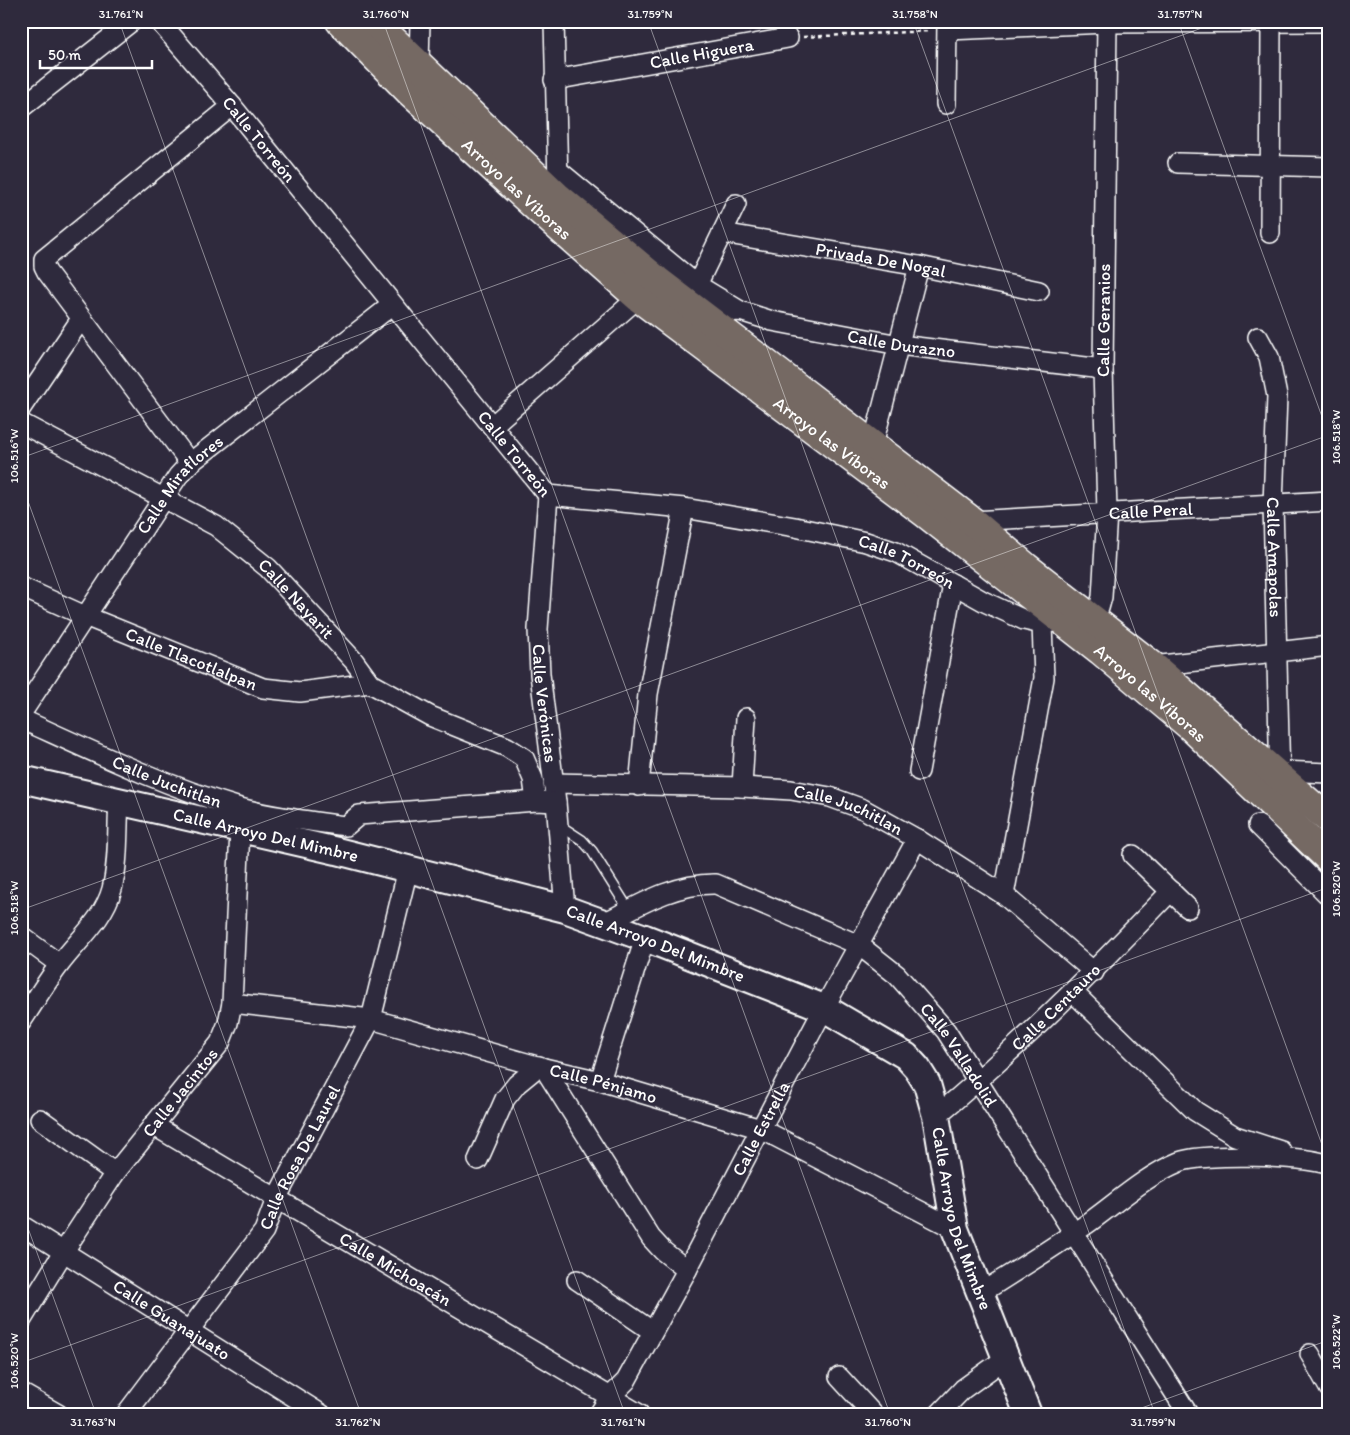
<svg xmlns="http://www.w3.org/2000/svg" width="1350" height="1435" font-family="Itim,sans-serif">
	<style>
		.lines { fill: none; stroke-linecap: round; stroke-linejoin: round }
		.lane-casing { stroke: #fff; stroke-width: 12 }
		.street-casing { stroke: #fff; stroke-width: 22 }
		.secondary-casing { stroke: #fff; stroke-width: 30 }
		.primary-casing { stroke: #fff; stroke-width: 31 }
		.path { stroke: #fff; stroke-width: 2.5; stroke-dasharray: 4 4; stroke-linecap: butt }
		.lane { stroke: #2f2a3d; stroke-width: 9 }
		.street { stroke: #2f2a3d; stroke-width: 19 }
		.secondary { stroke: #2f2a3d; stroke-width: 26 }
		.primary { stroke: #756964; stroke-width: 28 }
		.ticks { fill: none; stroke: #fff; stroke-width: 1; stroke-opacity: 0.45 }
		.labels { text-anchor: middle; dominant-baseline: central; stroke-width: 5; stroke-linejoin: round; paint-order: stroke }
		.street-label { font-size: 18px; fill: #fff; stroke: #2f2a3d }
		.neatline { fill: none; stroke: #fff; stroke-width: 2 }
		.ticks-label { font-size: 12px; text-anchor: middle; fill: #fff }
	</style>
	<rect width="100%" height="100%" fill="#2f2a3d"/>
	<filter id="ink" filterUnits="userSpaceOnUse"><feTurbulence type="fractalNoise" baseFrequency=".02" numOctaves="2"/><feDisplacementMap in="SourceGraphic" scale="10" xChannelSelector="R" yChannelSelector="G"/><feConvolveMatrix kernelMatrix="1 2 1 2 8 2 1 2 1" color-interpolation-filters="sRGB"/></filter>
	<g filter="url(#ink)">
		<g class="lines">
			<!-- lane casing -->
			<g class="lane-casing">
				<polyline id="lane" points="559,825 582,840 592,851 629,910"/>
			</g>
			<!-- street casing -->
			<g class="street-casing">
				<g id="street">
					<path id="s1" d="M159 21 232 106 548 495 684 508 795 527 866 542 896 552 985 602 1024 620 1042 624 1090 616 1099 608 1102 597 1107 512 1103 369 1107 21"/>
					<polyline points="554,21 558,182"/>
					<polyline points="948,30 1107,23 1329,22"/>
					<polyline points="419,66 420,21"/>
					<path id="s2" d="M554 80 788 38"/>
					<polyline points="946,104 947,21"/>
					<polyline points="21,108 132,21"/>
					<polyline points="1178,163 1329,167"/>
					<polyline points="559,171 697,285 740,311"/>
					<path id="s3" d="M722 233 919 266 1039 291"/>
					<polyline points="1270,233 1271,21"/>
					<polyline points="697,285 736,204"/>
					<path id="s4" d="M701 314 740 311 772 321 899 345 1103 369"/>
					<path id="s5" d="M1258 337 1269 357 1277 396 1273 505 1280 780"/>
					<polyline points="21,408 81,319"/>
					<path id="s6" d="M21 423 216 526 268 568 354 661 370 683 430 716 507 747 524 758 533 779 536 801"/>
					<polyline points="492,426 647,290"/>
					<polyline points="873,444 919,266"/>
					<polyline points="190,463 47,272 44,266 44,259 232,106"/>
					<path id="s7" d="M548 495 538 629 540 674 556 802 565 909"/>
					<path id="s8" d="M972 521 1329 501"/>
					<path id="s9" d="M21 587 85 616 263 688 300 692 370 683"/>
					<polyline points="1153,666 1329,646"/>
					<path id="s10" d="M21 714 178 476 190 463 392 305"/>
					<path id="s11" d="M21 719C92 751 162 785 237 807 272 817 310 821 346 826L359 815 536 801 556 802"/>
					<polyline points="919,771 953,584"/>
					<polyline points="1280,771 1329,773"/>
					<path id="s12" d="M553 783 742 787 791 790 830 797 863 809 917 839 1004 895 1094 972"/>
					<polyline points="639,786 648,694 684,508"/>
					<polyline points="742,787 746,718"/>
					<polyline points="1258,825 1329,896"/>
					<polyline points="1133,855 1188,908"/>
					<polyline points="1004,895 1044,678 1042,624"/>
					<path id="s13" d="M604 923C639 905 675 883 716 884L859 945 897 975 946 1031 1188 1414"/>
					<polyline points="21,936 59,964"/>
					<polyline points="1073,992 1195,1111 1235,1136 1281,1151"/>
					<path id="s14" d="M232 1003 371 1019 544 1068 600 1081 761 1129 955 1229"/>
					<path d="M21 1022C34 1003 46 982 60 964 78 940 104 919 112 889 119 861 117 830 119 801"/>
					<polyline points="544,1068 651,1238 663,1251 687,1270"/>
					<polyline points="600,1081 645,938"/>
					<path id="s15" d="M936 1116C1020 1047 1096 969 1171 891"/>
					<polyline points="40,1119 115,1173"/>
					<path id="s16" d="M153 1125 639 1414"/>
					<polyline points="478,1160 505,1099 517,1084 539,1066"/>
					<path id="s17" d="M21 1225 321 1414"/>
					<polyline points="577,1280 652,1331"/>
					<path d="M979 1294C1014 1272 1050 1250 1084 1226 1114 1205 1145 1176 1179 1162 1202 1153 1305 1155 1329 1165"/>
					<path id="s18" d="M21 1321 64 1251 115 1173 220 1043 228 1023 232 1003 240 830"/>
					<polyline points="1310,1354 1329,1388"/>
					<polyline points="839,1377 873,1414"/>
					<polyline points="21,1393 58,1414"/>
					<path id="s19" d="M126 1414 264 1231 276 1199 371 1019 408 869"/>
					<path id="s20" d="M599 1414 610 1397 626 1381 687 1270 824 1008 917 839"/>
					<polyline points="939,1414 963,1389 1006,1358"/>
				</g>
			</g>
			<!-- secondary casing -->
			<g class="secondary-casing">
				<g id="secondary">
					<path id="s21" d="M21 779 337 851 565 909 645 938 824 1008 906 1056 917 1068 927 1084 936 1116 955 1229 1028 1414"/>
				</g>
			</g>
			<!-- primary casing -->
			<g class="primary-casing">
				<g id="primary">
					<path id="s22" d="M340 21 410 92 538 209 639 298 925 513 1101 651 1191 727 1329 859"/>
					<polyline points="373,21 557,196 657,280 972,521 1026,567 1153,666 1329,820"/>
				</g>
			</g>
			<!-- path -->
			<polyline class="path" points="803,37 930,31"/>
			<!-- lane -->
			<use href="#lane" class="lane"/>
			<!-- street -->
			<use href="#street" class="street"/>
			<!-- secondary -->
			<use href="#secondary" class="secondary"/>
			<!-- primary -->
			<use href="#primary" class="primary"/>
		</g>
	</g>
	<!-- ticks -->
	<path class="ticks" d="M119 21 625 1414M383 21 890 1414M648 21 1155 1414M913 21 1329 1164M1178 21 1329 436M21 458 1221 21M21 482 361 1414M21 910 1329 435M21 1209 96 1414M21 1363 1329 887M1125 1414 1329 1340"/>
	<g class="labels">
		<!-- street labels -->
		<g class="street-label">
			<text stroke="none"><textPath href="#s2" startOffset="150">Calle Higuera</textPath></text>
			<text stroke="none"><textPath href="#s1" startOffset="155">Calle Torreón</textPath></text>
			<text stroke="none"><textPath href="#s22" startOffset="244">Arroyo las Víboras</textPath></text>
			<text stroke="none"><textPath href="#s3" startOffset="161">Privada De Nogal</textPath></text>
			<text stroke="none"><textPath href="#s1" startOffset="1479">Calle Geranios</textPath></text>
			<text stroke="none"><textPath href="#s4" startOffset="204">Calle Durazno</textPath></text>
			<text stroke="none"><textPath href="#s22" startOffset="649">Arroyo las Víboras</textPath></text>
			<text stroke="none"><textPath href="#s1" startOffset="560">Calle Torreón</textPath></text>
			<text stroke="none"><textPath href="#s10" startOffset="280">Calle Miraflores</textPath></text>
			<text stroke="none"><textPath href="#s8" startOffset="179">Calle Peral</textPath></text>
			<text stroke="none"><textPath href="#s5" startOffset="224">Calle Amapolas</textPath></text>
			<text stroke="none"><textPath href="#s1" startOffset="980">Calle Torreón</textPath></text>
			<text stroke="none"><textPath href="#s6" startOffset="329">Calle Nayarit</textPath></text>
			<text stroke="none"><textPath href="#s9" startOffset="185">Calle Tlacotlalpan</textPath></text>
			<text stroke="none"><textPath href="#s22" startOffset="1054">Arroyo las Víboras</textPath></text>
			<text stroke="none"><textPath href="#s7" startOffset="209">Calle Verónicas</textPath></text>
			<text stroke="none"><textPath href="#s11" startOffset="159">Calle Juchitlan</textPath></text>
			<text stroke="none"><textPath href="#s12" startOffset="299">Calle Juchitlan</textPath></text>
			<text stroke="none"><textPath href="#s21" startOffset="251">Calle Arroyo Del Mimbre</textPath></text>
			<text stroke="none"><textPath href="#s21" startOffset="656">Calle Arroyo Del Mimbre</textPath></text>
			<text stroke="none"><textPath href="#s15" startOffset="162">Calle Centauro</textPath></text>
			<text stroke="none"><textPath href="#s13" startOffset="425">Calle Valladolid</textPath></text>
			<text stroke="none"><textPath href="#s14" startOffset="381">Calle Pénjamo</textPath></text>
			<text stroke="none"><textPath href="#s18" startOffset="279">Calle Jacintos</textPath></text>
			<text stroke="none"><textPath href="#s20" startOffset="329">Calle Estrella</textPath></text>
			<text stroke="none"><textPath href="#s19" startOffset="311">Calle Rosa De Laurel</textPath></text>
			<text stroke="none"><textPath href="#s21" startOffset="1106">Calle Arroyo Del Mimbre</textPath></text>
			<text stroke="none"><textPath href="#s16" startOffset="282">Calle Michoacán</textPath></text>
			<text stroke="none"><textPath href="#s17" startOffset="178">Calle Guanajuato</textPath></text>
		</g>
	</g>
	<!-- margin -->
	<rect width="1350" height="1435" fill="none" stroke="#2f2a3d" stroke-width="55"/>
	<!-- scale -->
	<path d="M40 60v8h112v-8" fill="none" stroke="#ffffff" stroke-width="2.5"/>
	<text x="48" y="60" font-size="15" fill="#ffffff" stroke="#2f2a3d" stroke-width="4" paint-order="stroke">50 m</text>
	<rect x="28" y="28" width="1294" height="1380" class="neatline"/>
	<g class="ticks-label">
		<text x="121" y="18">31.761°N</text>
		<text x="386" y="18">31.760°N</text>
		<text x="650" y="18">31.759°N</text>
		<text x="915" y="18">31.758°N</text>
		<text x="1180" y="18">31.757°N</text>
		<text transform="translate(1336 437) rotate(-90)" y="4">106.518°W</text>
		<text transform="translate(14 456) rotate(-90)" y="4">106.516°W</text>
		<text transform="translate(1336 889) rotate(-90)" y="4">106.520°W</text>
		<text transform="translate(14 908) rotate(-90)" y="4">106.518°W</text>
		<text transform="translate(1336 1342) rotate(-90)" y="4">106.522°W</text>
		<text transform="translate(14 1361) rotate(-90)" y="4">106.520°W</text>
		<text x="93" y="1426">31.763°N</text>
		<text x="358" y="1426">31.762°N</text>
		<text x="623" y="1426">31.761°N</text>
		<text x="888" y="1426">31.760°N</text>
		<text x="1153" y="1426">31.759°N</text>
	</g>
</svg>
